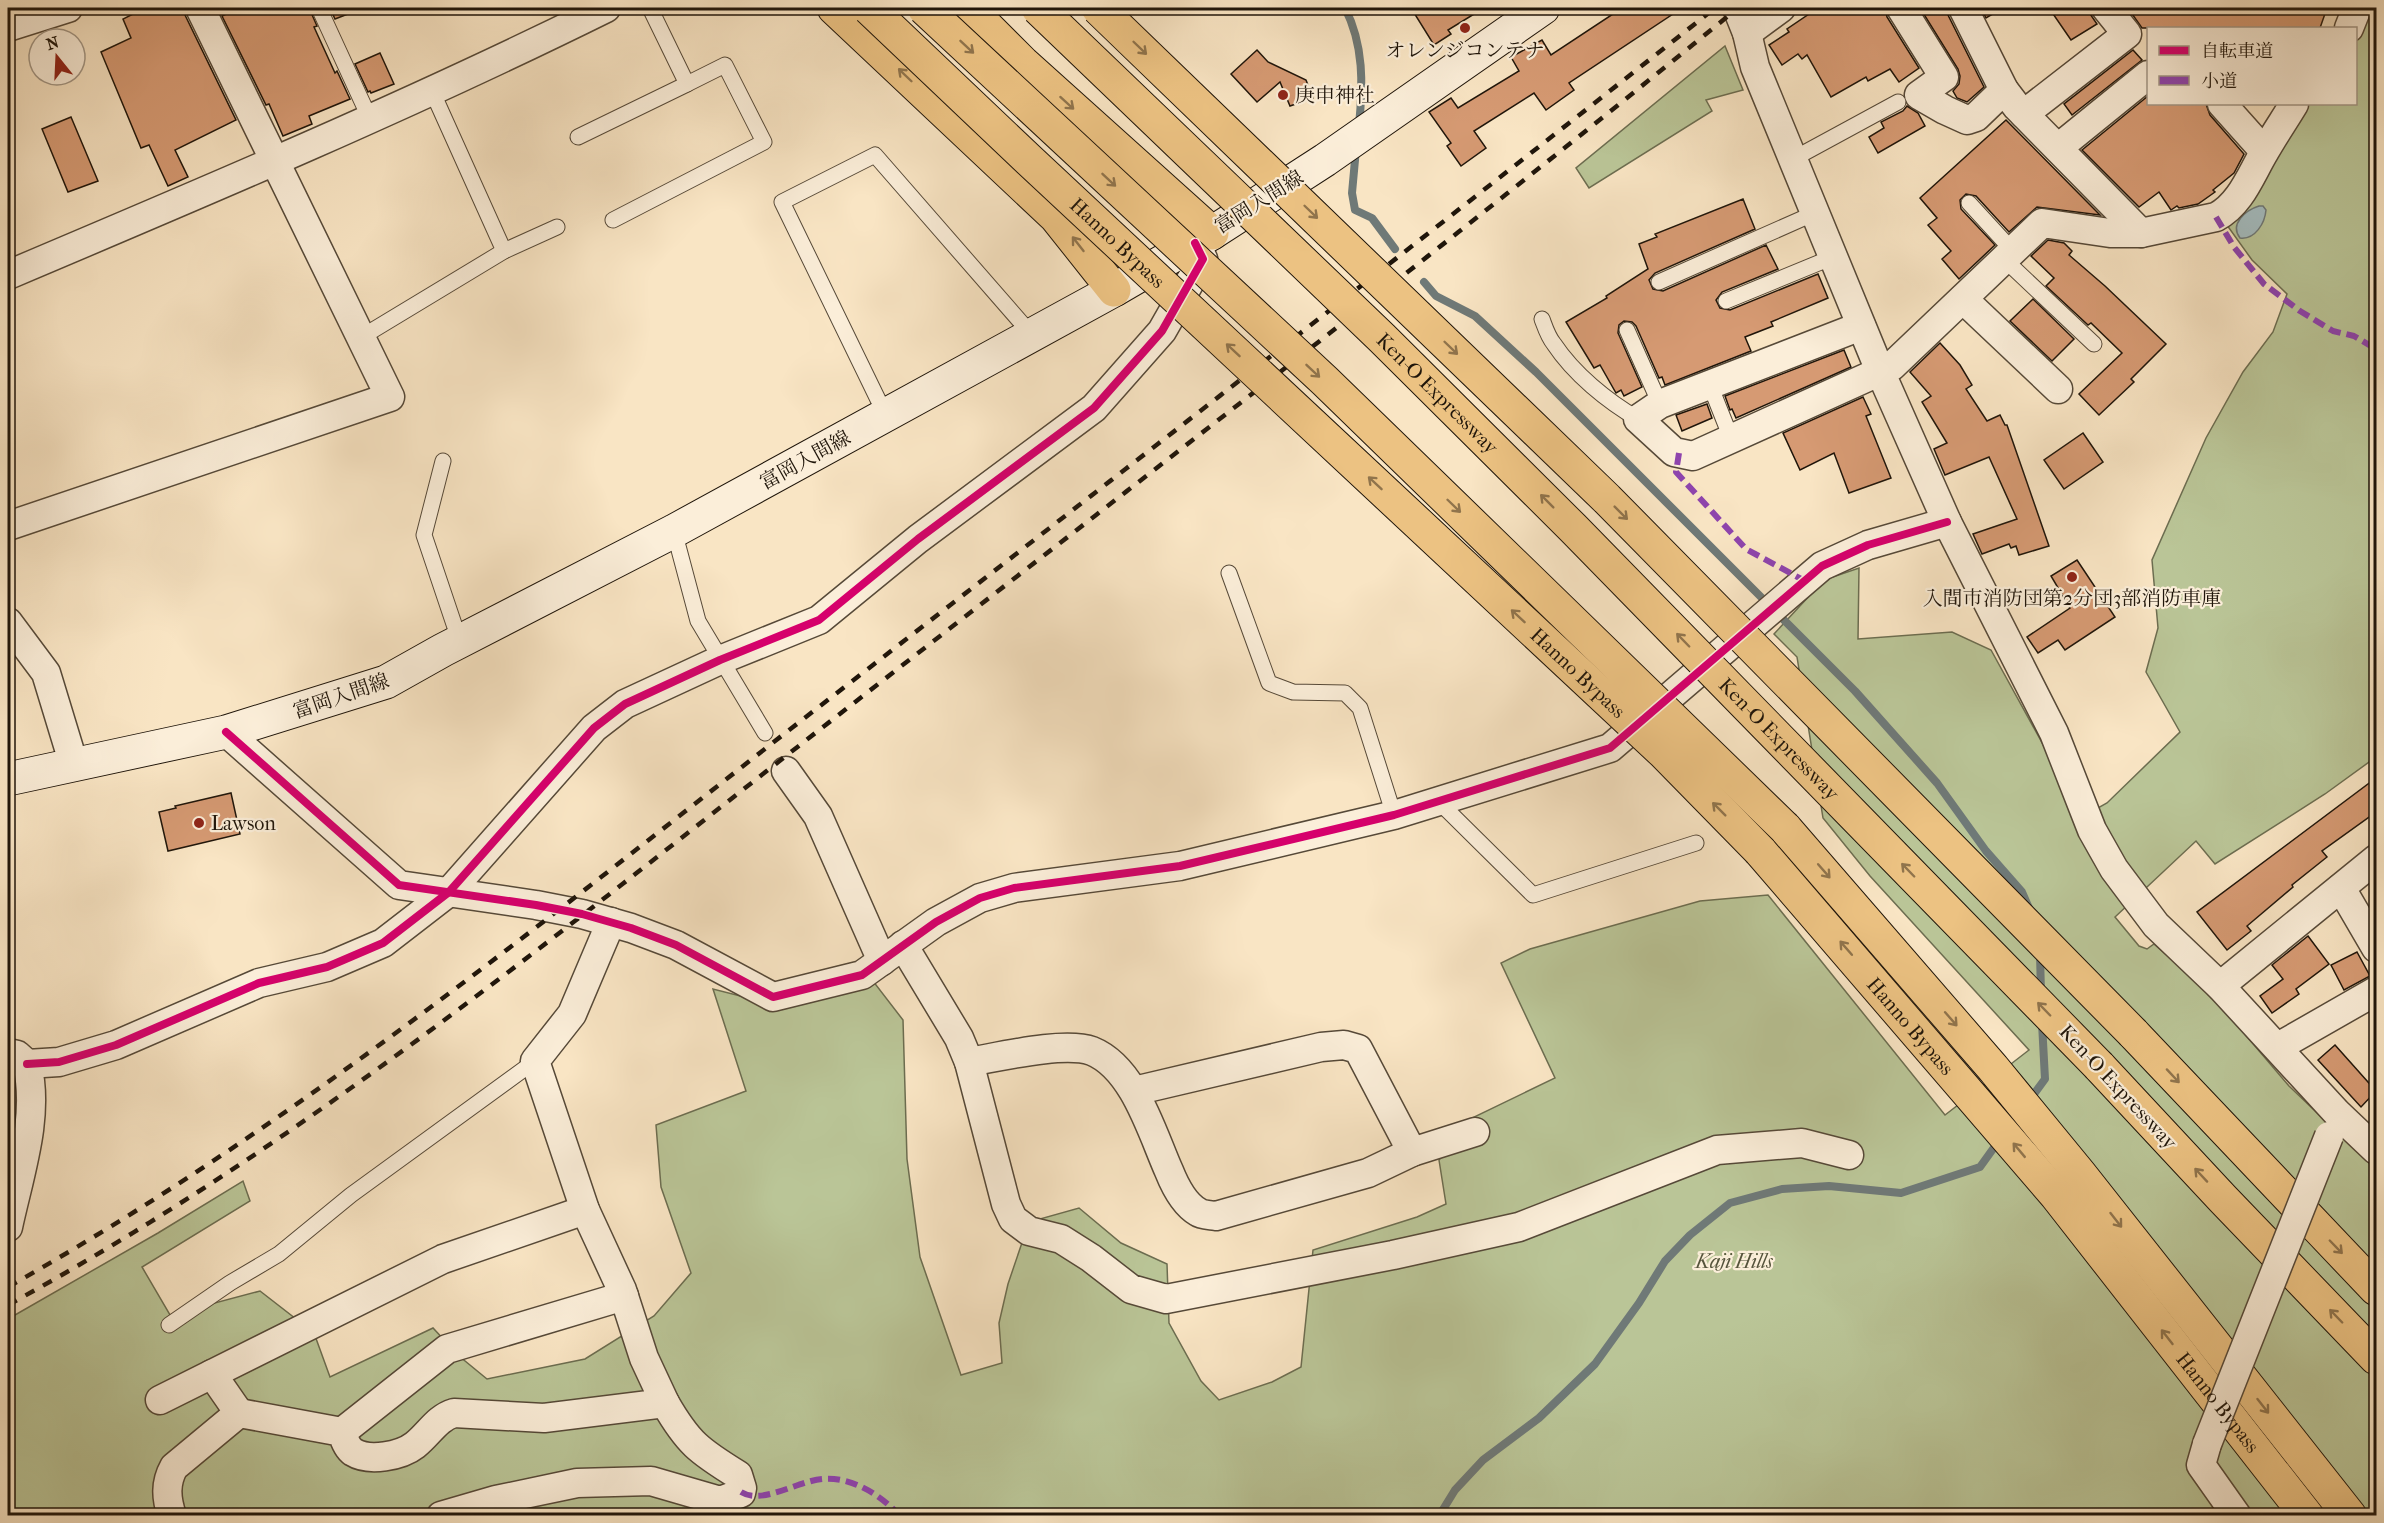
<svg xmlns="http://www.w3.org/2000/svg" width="2384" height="1523" font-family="'IM FELL French Canon','Noto Serif JP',serif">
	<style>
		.green { fill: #bac597; stroke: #6c6d50; stroke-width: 1.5 }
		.water { fill: #a4bcbf; stroke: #6f7977; stroke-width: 1.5 }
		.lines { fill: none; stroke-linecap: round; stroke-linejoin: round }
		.stream { stroke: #6f7977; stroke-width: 8 }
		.building { fill: #d69a73; stroke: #1f150a; stroke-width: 1.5 }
		.lane-casing { stroke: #564938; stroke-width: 17 }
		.street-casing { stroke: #564938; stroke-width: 31 }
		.secondary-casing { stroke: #1f150a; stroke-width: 35 }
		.highway-casing { stroke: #1f150a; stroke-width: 35 }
		.lane { stroke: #fbeed9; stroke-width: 15 }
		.street { stroke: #fbeed9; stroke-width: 28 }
		.secondary { stroke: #fbeed9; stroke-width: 33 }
		.highway { stroke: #ecc282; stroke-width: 33 }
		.rail { stroke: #1f150a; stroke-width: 4.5; stroke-dasharray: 10 10; stroke-linecap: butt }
		.street-bridge-casing { stroke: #564938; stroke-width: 31; stroke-linecap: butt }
		.highway-bridge-casing { stroke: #1f150a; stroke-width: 35; stroke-linecap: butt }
		.street-bridge { stroke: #fbeed9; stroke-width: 28 }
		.highway-bridge { stroke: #ecc282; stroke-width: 33 }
		.quiet { stroke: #8e44ad; stroke-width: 6; stroke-dasharray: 12 6; stroke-linecap: butt }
		.cycleway-casing { stroke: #fbeed9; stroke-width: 11 }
		.cycleway { stroke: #d6006c; stroke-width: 8 }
		.oneway { stroke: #90744c }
		.poi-dot { fill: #8f2418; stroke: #fbeed9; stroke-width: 2 }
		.labels { text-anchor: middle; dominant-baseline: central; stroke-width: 4.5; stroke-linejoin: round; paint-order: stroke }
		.poi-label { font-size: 20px; fill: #1f150a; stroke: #fbeed9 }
		.street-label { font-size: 20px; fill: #1f150a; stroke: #fbeed9 }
		.park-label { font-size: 20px; font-style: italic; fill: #55533b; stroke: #fbeed9 }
	</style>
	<rect width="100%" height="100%" fill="#f9e5c4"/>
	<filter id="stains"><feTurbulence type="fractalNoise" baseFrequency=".00333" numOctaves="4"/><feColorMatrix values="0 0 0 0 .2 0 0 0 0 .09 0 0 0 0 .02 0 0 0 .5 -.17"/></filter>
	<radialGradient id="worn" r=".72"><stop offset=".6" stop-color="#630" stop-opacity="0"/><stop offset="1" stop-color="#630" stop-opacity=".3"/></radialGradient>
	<!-- green -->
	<g class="green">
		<polygon points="2364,8 2376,8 2376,757 2325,794 2215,864 2196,841 2115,917 2139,946 2147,949 2154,944 2209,992 2289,1086 2376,1169 2376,1515 8,1515 8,1319 158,1233 243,1181 250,1201 142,1267 170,1315 260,1291 314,1333 330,1377 433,1328 459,1356 487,1379 585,1359 654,1316 691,1273 661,1187 656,1125 746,1091 713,989 764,1002 873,981 903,1020 907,1159 920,1257 961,1375 1002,1363 999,1323 1008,1284 1029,1222 1079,1208 1121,1243 1167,1264 1169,1323 1201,1381 1219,1400 1272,1382 1301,1367 1313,1250 1417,1217 1446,1204 1439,1160 1472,1118 1555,1078 1501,963 1530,949 1700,901 1768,895 1945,1115 2029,1050 1870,876 1823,818 1797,657 1774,634 1824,580 1859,568 1858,639 1952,632 1991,650 2051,759 2075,821 2107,803 2180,732 2146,672 2158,628 2152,560 2206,438 2243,372 2273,332 2287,294 2252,260 2224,221 2304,104 2356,104 2356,29"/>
		<polygon points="1725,46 1743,90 1706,100 1712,111 1589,188 1576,168"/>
	</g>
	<!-- water -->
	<path class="water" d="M2259 206H2263L2266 210C2265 223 2255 240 2240 238 2229 224 2246 210 2259 206Z"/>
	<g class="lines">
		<!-- stream -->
		<g class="stream">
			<path d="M1345 8C1364 45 1363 85 1359 126"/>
			<polyline points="1356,149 1352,193 1355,210 1372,218 1395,249"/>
			<polyline points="1424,282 1436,296 1475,316 1536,372 1768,604"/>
			<polyline points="1776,612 1855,691 1937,783 1986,851 2022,892 2029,908"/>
			<polyline points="2040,954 2041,993"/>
			<polyline points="2029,1101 2045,1079 2042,1023"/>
			<polyline points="1439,1516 1455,1490 1483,1460 1539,1418 1595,1364 1639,1303 1665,1261 1690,1235 1730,1203 1782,1189 1829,1186 1901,1193 1980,1167 1998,1142"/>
		</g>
	</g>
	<!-- building -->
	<g class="building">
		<polygon points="145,8 184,8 185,15 236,120 175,150 188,177 168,186 149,145 141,148 101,52 131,38 123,19"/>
		<polygon points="239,8 309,8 317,26 314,27 335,73 337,71 350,99 309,116 312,124 283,136 269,104 266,105 222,16"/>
		<polygon points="330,8 361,8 361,9 335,19"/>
		<polygon points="1411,8 1484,8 1448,30 1451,34 1434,45"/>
		<polygon points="1622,8 1682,8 1569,83 1574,90 1546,110 1534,93 1474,131 1486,148 1461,166 1447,146 1451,143 1429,112 1451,98 1458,108 1519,71 1511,57 1542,40 1551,55"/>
		<polygon points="1818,8 1885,8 1887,17 1919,68 1899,82 1890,69 1868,81 1866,77 1831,97 1807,55 1802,59 1798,54 1782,65 1769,45 1789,32 1787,29"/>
		<polygon points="1920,8 1947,8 1948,15 1984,87 1967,102 1957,98 1953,91 1959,84 1960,76 1958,69"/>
		<polygon points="1981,8 2003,8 1986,18"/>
		<polygon points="2049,8 2086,8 2097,24 2071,40"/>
		<polygon points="2134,8 2327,8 2320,28 2142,28 2130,11"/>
		<polygon points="1257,50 1268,62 1306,80 1313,98 1290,106 1280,82 1257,102 1231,74"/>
		<polygon points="2133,50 2142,60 2072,115 2064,104"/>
		<polygon points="380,53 394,84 371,93 370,91 368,92 355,64"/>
		<polygon points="2148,96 2148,104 2206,104 2210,115 2244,154 2234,173 2213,190 2215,192 2198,204 2179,208 2177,206 2171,210 2159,192 2139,207 2082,150"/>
		<polygon points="1907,106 1918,113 1925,126 1878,153 1869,137 1884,128 1881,122 1903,111"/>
		<polygon points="71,117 98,181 68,192 42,129"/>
		<polygon points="2006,120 2100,215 2037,207 2009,232 1976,196 1966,194 1960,200 1961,209 1995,245 1959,279 1942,259 1951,251 1928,225 1937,218 1920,198"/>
		<polygon points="1743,199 1755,229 1655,273 1649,280 1653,289 1663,291 1766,245 1778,269 1722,292 1716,300 1720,308 1730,310 1818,274 1828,298 1771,322 1773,326 1745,337 1751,351 1665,385 1662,377 1659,378 1636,326 1632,322 1624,321 1619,325 1618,333 1642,387 1624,396 1621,390 1616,393 1600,365 1594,368 1566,322 1607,298 1606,296 1648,269 1639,244 1657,237 1655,234"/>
		<polygon points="2048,240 2064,243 2072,251 2069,255 2105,286 2166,344 2131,379 2134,382 2099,415 2079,394 2122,353 2091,323 2088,325 2046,286 2054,278 2031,256"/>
		<polygon points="2033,299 2074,339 2052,361 2010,321"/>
		<polygon points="1940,343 1960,365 1972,385 1966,389 1987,421 2000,415 2005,425 2007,425 2049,546 2019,555 2016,546 2011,548 2009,544 1982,554 1973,534 2017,519 1989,457 1945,475 1934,449 1947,443 1922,402 1931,396 1910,372"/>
		<polygon points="1844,350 1851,367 1736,418 1732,409 1730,410 1725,396"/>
		<polygon points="1863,397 1871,414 1866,416 1891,478 1849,493 1834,453 1800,470 1783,433"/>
		<polygon points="1707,404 1712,418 1682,431 1676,415"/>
		<polygon points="2083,433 2103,462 2064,489 2044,460"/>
		<polygon points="2077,560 2115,617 2065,650 2058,640 2038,653 2027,637 2070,608 2051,576"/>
		<polygon points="2376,778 2376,812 2322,851 2327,857 2292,885 2293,887 2247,926 2251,931 2227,950 2197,912"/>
		<polygon points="231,793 240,834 168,851 159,812 176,808 175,806"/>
		<polygon points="2308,936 2329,964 2296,989 2299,994 2272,1013 2260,996 2283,979 2272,965"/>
		<polygon points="2357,952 2370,976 2344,990 2331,965"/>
		<polygon points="2335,1045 2376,1091 2361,1107 2318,1060"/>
	</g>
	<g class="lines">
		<!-- lane casing -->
		<g class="lane-casing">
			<g id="lane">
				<polyline points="319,8 370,119"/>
				<polyline points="432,91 504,251"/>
				<polyline points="578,137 687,84"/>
				<polyline points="1793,159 1898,102"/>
				<polyline points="1969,203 2013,251"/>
				<polyline points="613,220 764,142 725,65 687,84 650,8"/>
				<polyline points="2004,259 2094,344"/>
				<polyline points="1659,282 1815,213"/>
				<polyline points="1726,301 1833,257"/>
				<path d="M1542 319C1545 327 1548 337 1554 344 1574 374 1607 401 1638 419"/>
				<polyline points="1627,330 1660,404"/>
				<polyline points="360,338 504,251 557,227"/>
				<polyline points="1710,385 1731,438"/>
				<polyline points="886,416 782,202 875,155 1032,335"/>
				<polyline points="443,461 424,535 460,642"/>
				<polyline points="674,531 698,621 765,733"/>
				<polyline points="1229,573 1269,683 1293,692 1345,693 1360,708 1394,815"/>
				<polyline points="1438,801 1533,895 1696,843"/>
				<polyline points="169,1325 230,1283 279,1254 351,1195 535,1061"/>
			</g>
		</g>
		<!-- street casing -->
		<g class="street-casing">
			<g id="street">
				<polyline points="1737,8 1747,33 1755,67 1880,371 1947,522 2054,733 2092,830 2114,869 2156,925 2220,986 2337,1113 2376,1150"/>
				<polyline points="1901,8 1944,77 1919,95 1945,110 1967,120 1976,117 2004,90"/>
				<polyline points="1963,8 2004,90 2017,107 2141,233"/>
				<polyline points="8,27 68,8"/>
				<polyline points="2349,28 2357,8"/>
				<polyline points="1747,33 1781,8"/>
				<polyline points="2222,104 2264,151"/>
				<polyline points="2024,114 2127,34 2106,8"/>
				<polyline points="2058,148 2148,75"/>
				<path d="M8 275C209 190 410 105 606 8"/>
				<polyline points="1963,299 2058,389"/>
				<path d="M1861 326 1660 404 1638 419 1674 452 1693 456 1892 366 2042 223 2110 233H2141L2216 217C2241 204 2251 174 2265 151 2274 135 2285 119 2294 104"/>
				<polyline points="8,526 390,397 200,8"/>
				<polyline points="8,622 46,673 74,765"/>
				<polyline points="226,732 399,885 536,905 582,914 631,928 676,945 773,997 862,975 936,922 980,898 1014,888 1180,866 1394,815 1610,748 1822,566 1868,545 1947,522"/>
				<polyline points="786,771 818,816 882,961"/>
				<polyline points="2341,888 2376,948"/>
				<polyline points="903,945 959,1038 969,1062 1006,1204 1013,1219 1029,1231 1061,1239 1091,1258 1131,1289 1166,1299 1393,1255 1519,1227 1717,1150 1802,1143 1849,1155"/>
				<polyline points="2220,986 2376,859"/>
				<polyline points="2278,1047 2376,991"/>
				<path d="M8 1053 17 1055 27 1064C40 1117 19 1175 8 1227"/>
				<path d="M969 1062C999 1057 1064 1041 1092 1051 1134 1068 1152 1133 1169 1171 1175 1186 1184 1204 1198 1212 1202 1215 1210 1215 1216 1216L1368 1173 1412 1152 1475 1132"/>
				<polyline points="27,1064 59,1062 116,1045 259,983 327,967 383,943 449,892 594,728 625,704 720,660 819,620 918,539 1094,408 1162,331 1203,259 1196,244"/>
				<polyline points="1134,1091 1321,1047 1344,1045 1358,1049 1412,1152"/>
				<polyline points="212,1374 239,1413"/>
				<polyline points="160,1400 443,1259 585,1210"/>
				<polyline points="342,1432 447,1349 624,1296"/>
				<polyline points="2207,1444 2201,1465 2237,1516"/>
				<path d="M172 1516C166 1498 165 1483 174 1467L239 1413 342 1432C344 1439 347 1448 353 1452 369 1462 401 1456 415 1445 429 1434 437 1418 454 1413L544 1418 665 1403 644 1358 622 1290 585 1210 535 1061 572 1014 611 922"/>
				<path d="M441 1516 496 1500 577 1483 651 1481 720 1501 741 1493 742 1488 738 1475C699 1451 688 1443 665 1403"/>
			</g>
		</g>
		<!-- secondary casing -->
		<g class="secondary-casing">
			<polyline id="secondary" points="8,779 226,732 386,682 443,650 674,531 1114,290 1212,233 1325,160 1543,8"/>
		</g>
		<!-- highway casing -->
		<g class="highway-casing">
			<g id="highway">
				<polyline points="834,8 1056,217 1114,290"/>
				<polyline points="968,8 1023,63 1212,233"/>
				<polyline points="1785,828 1993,1068 2080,1174 2350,1516"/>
				<path id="s1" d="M1760 851 2056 1195 2307 1516"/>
				<polyline points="2133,1033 2376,1289"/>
				<polyline points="2099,1066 2223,1199 2376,1358"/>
			</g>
		</g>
		<!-- lane -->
		<use href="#lane" class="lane"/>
		<!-- street -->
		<use href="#street" class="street"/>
		<!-- secondary -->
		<use href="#secondary" class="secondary"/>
		<!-- highway -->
		<use href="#highway" class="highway"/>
		<!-- rail -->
		<g class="rail">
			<path d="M8 1287C289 1129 539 925 793 727 1101 488 1409 250 1715 8"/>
			<path d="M8 1305C304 1144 566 927 832 720 1135 484 1440 251 1738 8"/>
		</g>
		<!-- street-bridge casing -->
		<g class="street-bridge-casing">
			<polyline id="street-bridge" points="2207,1444 2329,1136"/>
		</g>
		<!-- highway-bridge casing -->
		<g class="highway-bridge-casing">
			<g id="highway-bridge">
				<path id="s2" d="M869 8 1029 160 1664 753 1760 851"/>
				<polyline points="924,8 1325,381 1785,828"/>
				<path id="s3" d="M1038 8 1382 338 1573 528 2099 1066"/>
				<polyline points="1098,8 1607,499 2133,1033"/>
			</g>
		</g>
		<!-- street-bridge -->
		<use href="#street-bridge" class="street-bridge"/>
		<!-- highway-bridge -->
		<use href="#highway-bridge" class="highway-bridge"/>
		<!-- quiet -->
		<g class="quiet">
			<polyline points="2216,217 2234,247 2264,284 2300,311 2333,331 2354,336 2376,349"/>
			<polyline points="1679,453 1676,472 1746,549 1805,581"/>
			<path d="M741 1492C762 1505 798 1481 822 1479 851 1476 881 1495 900 1516"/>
		</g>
		<!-- cycleway casing -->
		<g class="cycleway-casing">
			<g id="cycleway">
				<polyline points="226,732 399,885 536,905 582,914 631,928 676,945 773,997 862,975 936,922 980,898 1014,888 1180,866 1394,815 1610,748 1822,566 1868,545 1947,522"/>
				<polyline points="27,1064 59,1062 116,1045 259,983 327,967 383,943 449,892 594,728 625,704 720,660 819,620 918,539 1094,408 1162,331 1203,259 1195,243"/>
			</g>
		</g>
		<!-- cycleway -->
		<use href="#cycleway" class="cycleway"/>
	</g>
	<!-- one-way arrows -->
	<defs><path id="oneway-shaft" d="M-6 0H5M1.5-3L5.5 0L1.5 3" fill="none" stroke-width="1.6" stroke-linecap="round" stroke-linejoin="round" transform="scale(1.5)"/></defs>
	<g class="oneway">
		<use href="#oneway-shaft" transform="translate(967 47) rotate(43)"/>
		<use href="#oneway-shaft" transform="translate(1140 48) rotate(44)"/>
		<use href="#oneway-shaft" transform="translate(905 75) rotate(-136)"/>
		<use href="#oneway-shaft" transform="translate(1067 103) rotate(42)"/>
		<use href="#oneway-shaft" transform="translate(1109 180) rotate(43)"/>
		<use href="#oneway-shaft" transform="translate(1311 212) rotate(44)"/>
		<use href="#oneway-shaft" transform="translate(1078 244) rotate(-128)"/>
		<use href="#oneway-shaft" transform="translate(1451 348) rotate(44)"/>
		<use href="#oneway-shaft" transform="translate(1233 350) rotate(-137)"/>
		<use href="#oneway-shaft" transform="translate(1313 371) rotate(43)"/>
		<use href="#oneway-shaft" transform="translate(1375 483) rotate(-137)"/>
		<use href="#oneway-shaft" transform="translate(1547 501) rotate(-135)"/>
		<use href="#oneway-shaft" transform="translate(1454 506) rotate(44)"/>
		<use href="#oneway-shaft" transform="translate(1621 513) rotate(45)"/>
		<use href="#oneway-shaft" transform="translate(1518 616) rotate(-137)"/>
		<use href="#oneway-shaft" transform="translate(1683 640) rotate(-134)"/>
		<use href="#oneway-shaft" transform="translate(1719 809) rotate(-135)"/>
		<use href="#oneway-shaft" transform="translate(1908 870) rotate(-134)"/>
		<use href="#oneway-shaft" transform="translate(1824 871) rotate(49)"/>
		<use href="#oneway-shaft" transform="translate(1846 948) rotate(-131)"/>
		<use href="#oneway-shaft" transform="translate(2044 1009) rotate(-134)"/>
		<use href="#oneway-shaft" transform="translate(1951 1019) rotate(49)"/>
		<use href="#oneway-shaft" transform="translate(2173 1076) rotate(47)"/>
		<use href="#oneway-shaft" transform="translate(2019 1150) rotate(-130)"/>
		<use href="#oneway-shaft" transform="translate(2201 1175) rotate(-133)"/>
		<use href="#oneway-shaft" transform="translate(2116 1220) rotate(52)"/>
		<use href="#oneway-shaft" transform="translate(2336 1247) rotate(46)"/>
		<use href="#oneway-shaft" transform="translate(2336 1316) rotate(-134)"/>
		<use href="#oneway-shaft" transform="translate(2167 1337) rotate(-128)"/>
		<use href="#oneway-shaft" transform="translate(2263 1406) rotate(52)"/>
	</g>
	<!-- markers -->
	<g class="poi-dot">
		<circle cx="1465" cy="28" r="6"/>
		<circle cx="1283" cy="95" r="6"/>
		<circle cx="2072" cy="577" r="6"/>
		<circle cx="199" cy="823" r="6"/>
	</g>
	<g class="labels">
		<!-- poi labels -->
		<g class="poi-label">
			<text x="1465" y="50">オレンジコンテナ</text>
			<text x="1295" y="95" text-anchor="start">庚申神社</text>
			<text x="2072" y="598">入間市消防団第2分団3部消防車庫</text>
			<text x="211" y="823" text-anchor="start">Lawson</text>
		</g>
		<!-- street labels -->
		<g class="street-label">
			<text transform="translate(1259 202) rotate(-32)">富岡入間線</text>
			<text stroke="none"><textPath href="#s2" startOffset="342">Hanno Bypass</textPath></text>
			<text stroke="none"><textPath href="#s3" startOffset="555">Ken-O Expressway</textPath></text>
			<text transform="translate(805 460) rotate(-29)">富岡入間線</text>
			<text stroke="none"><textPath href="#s2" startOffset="972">Hanno Bypass</textPath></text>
			<text transform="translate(341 696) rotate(-19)">富岡入間線</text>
			<text stroke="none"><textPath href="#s3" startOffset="1041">Ken-O Expressway</textPath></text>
			<text stroke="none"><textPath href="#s1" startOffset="231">Hanno Bypass</textPath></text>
			<text transform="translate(2118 1087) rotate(47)">Ken-O Expressway</text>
			<text stroke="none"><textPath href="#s1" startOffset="717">Hanno Bypass</textPath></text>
		</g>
		<!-- park labels -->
		<g class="park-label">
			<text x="1734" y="1261">Kaji Hills</text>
		</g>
	</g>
	<!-- margin -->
	<rect width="2384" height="1523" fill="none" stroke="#f9e5c4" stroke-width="30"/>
	<rect x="9" y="9" width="2366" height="1505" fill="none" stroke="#1f150a" stroke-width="3"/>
	<rect x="15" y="15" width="2354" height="1493" fill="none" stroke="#1f150a" stroke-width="1.5"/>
	<!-- legend -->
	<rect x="2147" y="27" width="210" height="78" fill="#fbeed9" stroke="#a39786" stroke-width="1.5"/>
	<rect x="2159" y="46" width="30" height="9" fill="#d6006c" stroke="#a39786" stroke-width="1.5"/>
	<text x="2201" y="57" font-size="18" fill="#1f150a">自転車道</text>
	<rect x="2159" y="76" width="30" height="9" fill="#8e44ad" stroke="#a39786" stroke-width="1.5"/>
	<text x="2201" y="87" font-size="18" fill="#1f150a">小道</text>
	<!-- north arrow -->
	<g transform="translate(57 57) rotate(342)"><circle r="28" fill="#fbeed9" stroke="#a39786" stroke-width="1.5"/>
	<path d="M0-4.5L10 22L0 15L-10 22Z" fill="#8f2418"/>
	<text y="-9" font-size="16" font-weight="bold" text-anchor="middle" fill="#1f150a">N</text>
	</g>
	<rect width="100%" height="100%" filter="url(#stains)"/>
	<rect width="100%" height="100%" fill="url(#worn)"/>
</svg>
